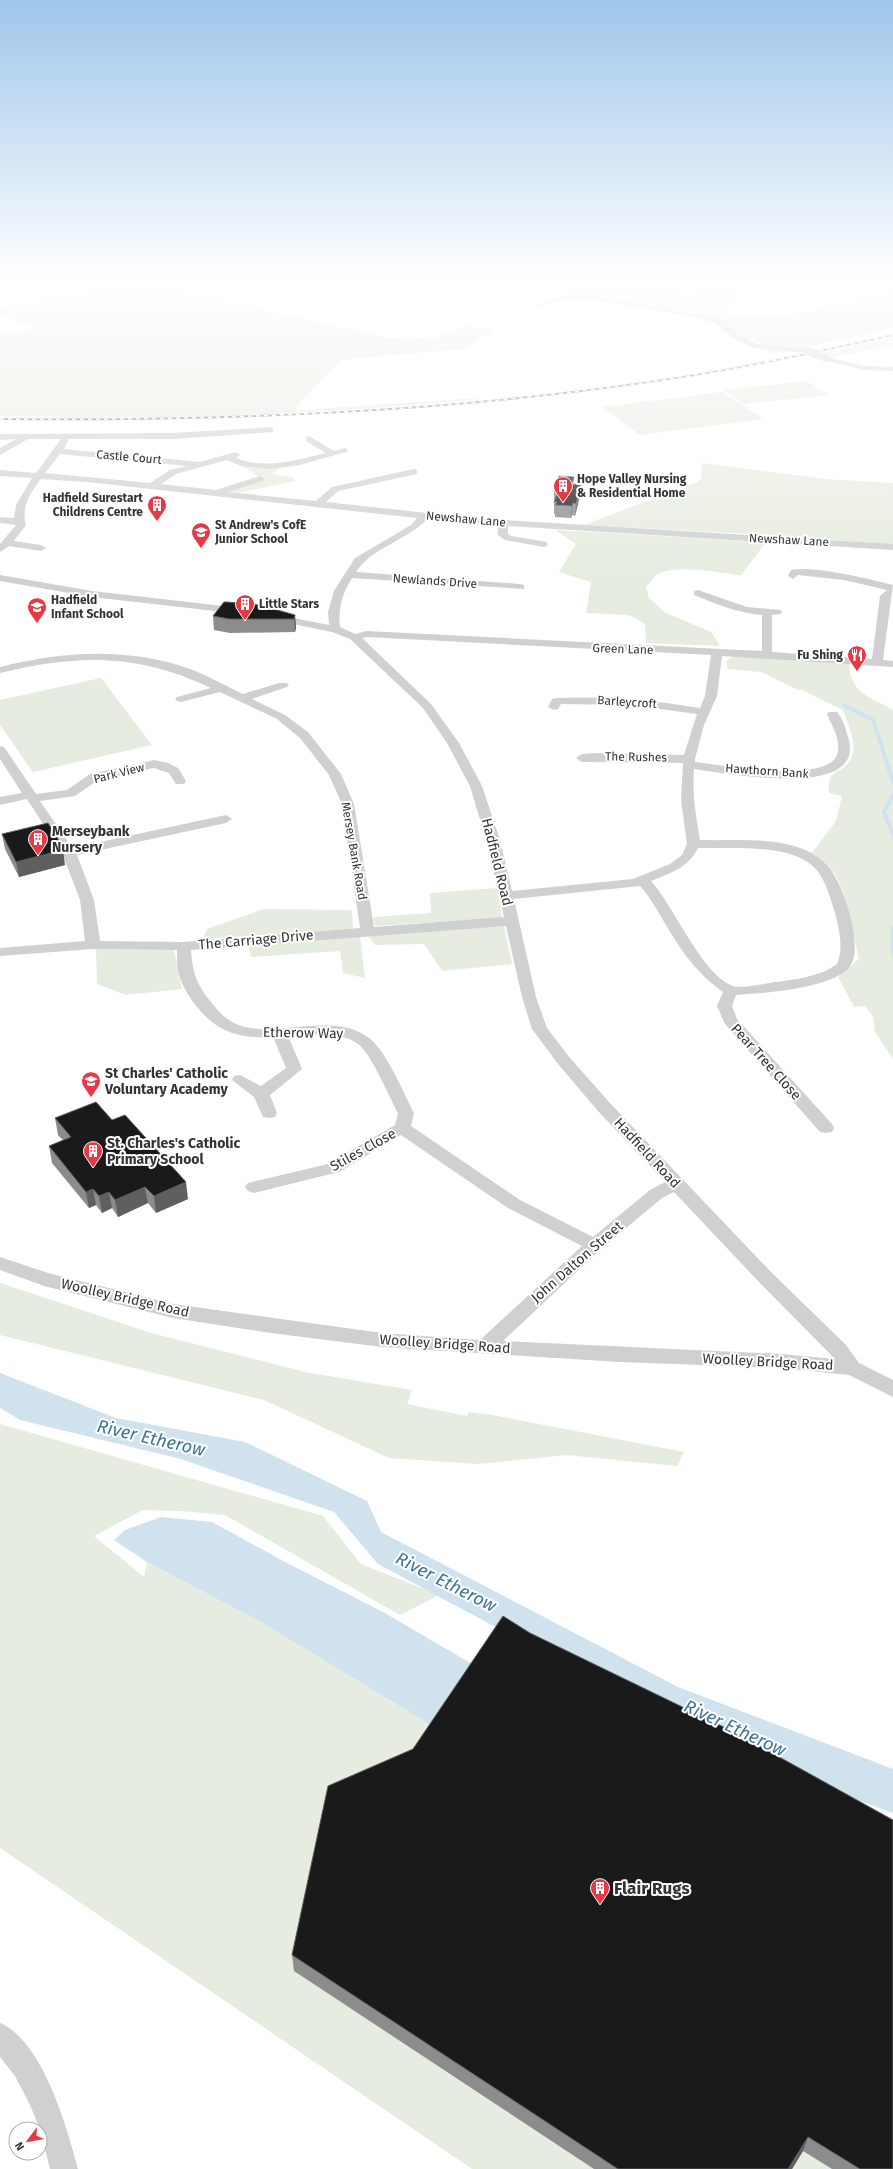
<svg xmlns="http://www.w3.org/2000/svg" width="893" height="2169" font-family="'Fira Sans',sans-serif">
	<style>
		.green { fill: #e6ecdf }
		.water { fill: #cfe2ee }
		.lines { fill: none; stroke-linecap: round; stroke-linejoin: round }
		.stream-far1 { stroke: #cfe2ee; stroke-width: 4 }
		.stream { stroke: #cfe2ee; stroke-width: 5 }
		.minor { fill: #d0d0d0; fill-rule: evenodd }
		.rail-casing { stroke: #888; stroke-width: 2 }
		.rail { stroke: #fff; stroke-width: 1.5; stroke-dasharray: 4; stroke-linecap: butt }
		.minor-bridge { stroke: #d0d0d0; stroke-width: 8 }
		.wall { fill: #8c8c8c }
		.shaded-wall { fill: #5f5f5f }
		.building { fill: #1a1a1a; stroke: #5f5f5f }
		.labels { text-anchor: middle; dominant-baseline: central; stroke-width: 4; stroke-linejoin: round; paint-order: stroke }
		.far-street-label { font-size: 12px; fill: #333; stroke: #fff }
		.far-poi-label { font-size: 12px; font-weight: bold; fill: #333; stroke: #fff; text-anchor: start }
		.poi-label { font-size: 14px; font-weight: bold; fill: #333; stroke: #fff; text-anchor: start }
		.street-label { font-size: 14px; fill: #333; stroke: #fff }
		.near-poi-label { font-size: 17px; font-weight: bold; fill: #333; stroke: #fff; text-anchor: start }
		.near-water-label { font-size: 18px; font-style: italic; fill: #3f7597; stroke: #fff }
	</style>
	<rect width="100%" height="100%" fill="#fff"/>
	<!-- green -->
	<g class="green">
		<path d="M137 280H168L159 285 389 338 410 339 440 336 467 326 495 330 464 349 340 360 296 407 298 410 496 397C332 415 164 420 0 416V335L35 328 0 316V309Z"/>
		<polygon points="507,280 639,280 669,284 687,294 703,290 698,280 727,280 736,289 738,302 723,310 731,317 772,318 893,293 893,329 770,354 763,344 745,337 723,322 683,308 673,309 632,303 577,292 515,283"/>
		<polygon points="893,337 893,345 833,358 820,354"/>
		<polygon points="807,381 829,395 744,404 724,390"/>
		<polygon points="722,392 764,419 640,435 602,407"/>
		<polygon points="702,463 825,479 893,483 893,545 804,537 584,525 698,482 701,478"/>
		<polygon points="242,466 280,467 273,474 292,477 296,481 237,493 225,491 264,480"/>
		<path d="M555 530 766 542 741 575C718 573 676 563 656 575 653 578 649 584 646 587L649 598 664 612 711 632 720 646 646 643 645 624 629 615 586 613 591 582 559 572 576 544Z"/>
		<path d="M734 656 849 664C851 695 870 696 893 710V1059L875 1032 873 1016 865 1006 854 1007 838 977 859 959C853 933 848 897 835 874 829 865 820 859 811 854L836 821 842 796 829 793C827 769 838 776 849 762 860 748 848 724 843 710L800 689 798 690 761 672 728 669 726 661Z"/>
		<polygon points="101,678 152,745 33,772 0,725 0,700"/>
		<polygon points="498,888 502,918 375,926 373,917 431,913 430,893"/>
		<polygon points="264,909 352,910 353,929 203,939 207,929"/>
		<polygon points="504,926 512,964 442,971 424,944 375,945 368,935"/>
		<polygon points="360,936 365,978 343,973 340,951 251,957 248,944"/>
		<polygon points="96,949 174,950 182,989 126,995 97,984"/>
		<polygon points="0,1283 151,1333 305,1372 412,1390 407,1404 467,1416 469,1412 492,1415 684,1452 677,1466 567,1455 478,1464 389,1458 264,1400 0,1335"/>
		<polygon points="0,1424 323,1516 361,1564 439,1595 400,1615 225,1515 182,1511 143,1510 94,1536 144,1577 147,1562 259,1621 437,1729 714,2169 472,2169 0,1848"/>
		<polygon points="803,2151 832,2169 792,2169"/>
	</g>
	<!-- water -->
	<g class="water">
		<polygon points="0,1373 116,1418 245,1442 367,1501 381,1532 678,1687 893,1769 893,1813 810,1783 654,1712 378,1564 334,1512 181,1459 20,1420 0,1408"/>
		<polygon points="161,1517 212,1522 287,1563 383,1612 479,1668 437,1729 259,1621 147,1562 114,1540 125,1530"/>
	</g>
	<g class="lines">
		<!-- stream-far1 -->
		<g class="stream-far1">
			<polyline points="844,705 873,720 893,782"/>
			<polyline points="893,795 884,812 893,835"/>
		</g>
		<!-- stream -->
		<polyline class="stream" points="893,928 893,953"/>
		<!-- minor -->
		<g class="minor">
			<polygon points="891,293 893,293 893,298 888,295"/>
			<polygon points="567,294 582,294 694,313 721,319 739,334 757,344 807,349 811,351 807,353 752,348 733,338 715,323 694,317 582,298 568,298 540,307 537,305"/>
			<polygon points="823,356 863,366 893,367 893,371 863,370 823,360"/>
			<path d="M270 427 273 428V432L174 439H67L68 441 64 449 200 462 236 452 240 455 236 458C264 470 297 460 326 453L306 441V437L309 436 334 451 345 448 349 451 300 465 270 469 241 466 227 460 176 474 161 484 216 490 260 476 264 479 263 481 228 492 316 501 332 487 414 469 417 470V474L338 491 326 502 473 518 893 544V550L508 526V534L511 536 547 542V546L544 547 505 540 498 535V525L427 519C407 541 372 547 356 572L520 584 524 585V589L352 578C342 594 338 608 340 627L355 634 367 631 762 651V615C738 613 716 604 694 595V591L698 590 747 607 781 610 782 612 781 614 772 615V652L872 659 880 596 887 590 844 580 798 575 793 579 788 576 791 570C812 565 871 579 893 585L883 660 893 661V667L722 656 717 696 704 725 695 759V762C721 765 826 784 837 755 842 741 832 726 827 714L829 712H837C842 718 845 726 847 734 873 802 725 773 694 769 692 794 696 816 700 840 735 841 775 836 808 851 817 856 825 862 831 870 844 888 867 952 847 970 825 989 765 993 736 995L732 1006 737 1019 832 1124 834 1128 832 1132 826 1133 820 1132 725 1024 717 1006 723 992C700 976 683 954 669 930 659 914 652 899 640 886L514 899 536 997 547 1028 570 1058 610 1103 771 1272 846 1345 859 1363 893 1380V1397L849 1375 782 1368 620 1362 382 1347 271 1333 173 1318 44 1286 0 1270V1257L48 1273 173 1304 382 1333 480 1340 582 1246 508 1208 401 1135 339 1172 254 1193 248 1191 245 1187 248 1183 328 1164 395 1125 398 1113C389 1097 371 1053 358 1044 339 1030 310 1035 288 1036L302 1069 270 1095 277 1113 275 1117 269 1118 263 1117 254 1097 232 1080 234 1076 240 1075 261 1086 286 1068 273 1037C258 1038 239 1037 225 1030 206 1022 187 997 180 978 177 969 177 959 177 950L93 949 0 956V948L85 941 80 900 62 853 27 799 0 805V797L22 793 0 759V746L4 747 36 794 67 790 90 774 154 760 168 763 178 768 186 781 184 784H176L169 773 154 768 98 780 75 796 40 801 72 848 226 815 232 819 226 823 77 855 94 900 100 941 184 942 360 928 342 804 329 775 300 738 277 719 220 692 181 702 177 701 175 699 177 697 211 688C138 653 77 654 0 673V667C63 651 129 647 190 669 209 676 226 686 243 694L279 683H287L289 685 287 687 252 699 285 715 308 732 341 774 354 804 374 927 504 917 486 840 470 786 447 743 423 708 350 639 332 632 273 620 268 617 273 614 329 625 328 612 334 591 355 558 411 525 417 518 87 482 41 479C30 493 21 507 26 525L14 541 41 545 46 548 41 551 9 546 0 552V544L16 525 0 523V517L14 518 16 505 32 478 0 476V470L36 473 61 439H28L0 455V448L16 439 0 440V434L174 433ZM60 454 187 466 170 470 150 483 45 473ZM367 637 711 655 705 696 700 708C652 700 605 696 556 698L552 699 548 707 554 710 558 709 561 704 630 705 697 714 684 755 595 753 582 754 576 758 582 762 683 763 681 800 687 844 682 855 670 864 633 879 512 891 500 840 482 786 459 743 431 704 362 638ZM698 848C733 849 797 842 819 873 827 885 831 900 835 913 839 929 844 948 837 964 819 977 797 979 776 982 767 983 741 989 733 986 702 975 674 906 651 881 671 873 688 868 698 848ZM506 926 522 997 532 1029 558 1064 598 1111 665 1182 650 1190 593 1237 520 1200 411 1126 414 1113C404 1094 386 1050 369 1038 334 1010 271 1040 236 1024 225 1019 218 1011 211 1002 197 986 192 971 191 950ZM674 1192 759 1282 835 1359 782 1354 503 1341 601 1249 662 1198Z"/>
			<polygon points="0,575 92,591 241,608 246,611 241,614 92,597 0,581"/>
			<path d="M0 2023C43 2041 67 2128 78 2169H50L40 2129 30 2105 15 2076 0 2057Z"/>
		</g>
		<!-- rail casing -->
		<g class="rail-casing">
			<path id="rail" d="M0 419C217 421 434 413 649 382 731 371 812 353 893 335"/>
		</g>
		<!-- rail -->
		<use href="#rail" class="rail"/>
		<!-- minor-bridge -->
		<polyline class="minor-bridge" points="807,351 826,358"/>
	</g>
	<!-- wall -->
	<g class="wall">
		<polygon points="574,477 573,484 580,496 575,516 572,515 571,518 555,517 555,514 554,514 554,491"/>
		<polygon points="295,615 296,628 295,632 230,633 214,630 213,616"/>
		<polygon points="2,834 65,865 19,877 5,849"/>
		<polygon points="55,1118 112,1120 188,1199 156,1213 148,1203 118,1217 112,1208 102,1213 96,1205 89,1208 52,1163 49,1146 63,1140 58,1135"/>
		<polygon points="328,1786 893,2169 832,2169 803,2151 792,2169 594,2169 294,1971 292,1955"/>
	</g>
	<!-- shaded-wall -->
	<g class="shaded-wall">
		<polygon points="581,485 580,496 575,516 576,504"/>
		<polygon points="573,503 572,515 571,518 572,506"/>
		<polygon points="295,615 296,628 295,632 294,619"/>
		<polygon points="63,850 65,865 19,877 16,862"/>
		<polygon points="186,1182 188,1199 156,1213 154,1196"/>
		<polygon points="145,1187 148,1203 118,1217 115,1200"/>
		<polygon points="93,1189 96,1205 89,1208 86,1192"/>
		<polygon points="109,1192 112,1208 102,1213 99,1196"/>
		<polygon points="808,2137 803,2151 792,2169 788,2169"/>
	</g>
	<!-- building -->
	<g class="building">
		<polygon points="559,476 574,477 572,484 581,485 576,504 573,503 572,506 555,505 557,502 554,502 558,491 554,491"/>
		<polygon points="224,602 227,602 260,605 295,615 294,619 229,619 213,616"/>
		<polygon points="48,823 58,839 63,850 16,862 2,834"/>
		<polygon points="96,1102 112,1120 125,1115 186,1182 154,1196 145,1187 115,1200 109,1192 99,1196 93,1189 86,1192 49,1146 71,1137 55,1118"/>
		<polygon points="503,1616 530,1633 736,1733 893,1820 893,2169 860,2169 808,2137 788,2169 618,2169 292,1955 328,1786 413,1749"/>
	</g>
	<!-- sky -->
	<linearGradient id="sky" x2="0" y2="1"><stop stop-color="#9ec6ea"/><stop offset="0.48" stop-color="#fff"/><stop offset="1" stop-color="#fff" stop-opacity="0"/></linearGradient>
	<rect width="893" height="583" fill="url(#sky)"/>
	<!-- icons -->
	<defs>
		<g id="building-pin" transform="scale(1)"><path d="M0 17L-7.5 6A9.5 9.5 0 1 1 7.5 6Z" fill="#e63946" stroke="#fff"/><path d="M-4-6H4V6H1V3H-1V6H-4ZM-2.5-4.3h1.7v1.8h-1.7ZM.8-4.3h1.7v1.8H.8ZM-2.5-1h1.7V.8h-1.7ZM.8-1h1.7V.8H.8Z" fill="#fff"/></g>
		<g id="school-pin" transform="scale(1)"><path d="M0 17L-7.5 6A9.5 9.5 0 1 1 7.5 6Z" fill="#e63946" stroke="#fff"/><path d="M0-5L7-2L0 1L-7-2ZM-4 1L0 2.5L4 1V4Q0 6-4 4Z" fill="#fff"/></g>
		<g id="restaurant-pin" transform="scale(1)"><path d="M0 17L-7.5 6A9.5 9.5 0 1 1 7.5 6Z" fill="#e63946" stroke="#fff"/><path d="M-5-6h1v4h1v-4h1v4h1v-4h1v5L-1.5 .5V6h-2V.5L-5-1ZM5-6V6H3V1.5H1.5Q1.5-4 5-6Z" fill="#fff"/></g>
	</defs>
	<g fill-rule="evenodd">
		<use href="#building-pin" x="563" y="486"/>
		<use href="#building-pin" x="157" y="505"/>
		<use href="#school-pin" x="201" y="532"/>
		<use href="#building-pin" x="245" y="604"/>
		<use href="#school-pin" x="37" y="607"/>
		<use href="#restaurant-pin" x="857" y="655"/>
		<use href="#building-pin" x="38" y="839"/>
		<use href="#school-pin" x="91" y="1081"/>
		<use href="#building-pin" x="93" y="1151"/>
		<use href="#building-pin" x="600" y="1888"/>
	</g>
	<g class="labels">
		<!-- far-street labels -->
		<g class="far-street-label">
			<text transform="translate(129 457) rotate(5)">Castle Court</text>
			<text transform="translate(466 519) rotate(5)">Newshaw Lane</text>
			<text transform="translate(789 540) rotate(3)">Newshaw Lane</text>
			<text transform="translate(435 581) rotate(4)">Newlands Drive</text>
			<text transform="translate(623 649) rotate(2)">Green Lane</text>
			<text transform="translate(627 702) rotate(4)">Barleycroft</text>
			<text transform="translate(636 757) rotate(1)">The Rushes</text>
			<text transform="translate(767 771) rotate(4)">Hawthorn Bank</text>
			<text transform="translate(119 773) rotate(-14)">Park View</text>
			<text transform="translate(354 851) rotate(80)">Mersey Bank Road</text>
		</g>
		<!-- far-poi labels -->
		<g class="far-poi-label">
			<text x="577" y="479">Hope Valley Nursing<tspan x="577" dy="14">&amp; Residential Home</tspan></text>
			<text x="143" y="498" text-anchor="end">Hadfield Surestart<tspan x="143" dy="14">Childrens Centre</tspan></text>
			<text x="215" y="525">St Andrew's CofE<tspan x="215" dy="14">Junior School</tspan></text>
			<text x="51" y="600">Hadfield<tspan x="51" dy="14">Infant School</tspan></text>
			<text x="259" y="604">Little Stars</text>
			<text x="843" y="655" text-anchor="end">Fu Shing</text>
		</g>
		<!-- poi labels -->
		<g class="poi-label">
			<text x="52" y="831">Merseybank<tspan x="52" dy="16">Nursery</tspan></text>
			<text x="105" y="1073">St Charles' Catholic<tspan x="105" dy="16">Voluntary Academy</tspan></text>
			<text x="107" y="1143">St. Charles's Catholic<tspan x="107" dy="16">Primary School</tspan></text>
		</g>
		<!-- street labels -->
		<g class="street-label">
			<text transform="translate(497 862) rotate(76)">Hadfield Road</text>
			<text transform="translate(256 940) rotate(-5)">The Carriage Drive</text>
			<text transform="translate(303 1033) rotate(1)">Etherow Way</text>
			<text transform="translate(766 1062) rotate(48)">Pear Tree Close</text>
			<text transform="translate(363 1150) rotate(-29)">Stiles Close</text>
			<text transform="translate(647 1153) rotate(47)">Hadfield Road</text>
			<text transform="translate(577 1262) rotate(-41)">John Dalton Street</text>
			<text transform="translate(125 1298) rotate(13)">Woolley Bridge Road</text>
			<text transform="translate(445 1344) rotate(4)">Woolley Bridge Road</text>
			<text transform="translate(768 1362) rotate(3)">Woolley Bridge Road</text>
		</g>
		<!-- near-poi labels -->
		<g class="near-poi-label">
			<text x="614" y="1888">Flair Rugs</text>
		</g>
		<!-- near-water labels -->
		<g class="near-water-label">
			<text transform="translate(151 1438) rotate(13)">River Etherow</text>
			<text transform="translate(446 1582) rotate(27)">River Etherow</text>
			<text transform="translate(735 1728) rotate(25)">River Etherow</text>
		</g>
	</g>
	<!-- north arrow -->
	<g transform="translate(28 2141) rotate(238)"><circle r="19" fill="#ffffff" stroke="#adadad"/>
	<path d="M0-3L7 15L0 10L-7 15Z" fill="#e63946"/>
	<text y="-6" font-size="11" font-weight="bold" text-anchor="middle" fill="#333333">N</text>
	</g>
</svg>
